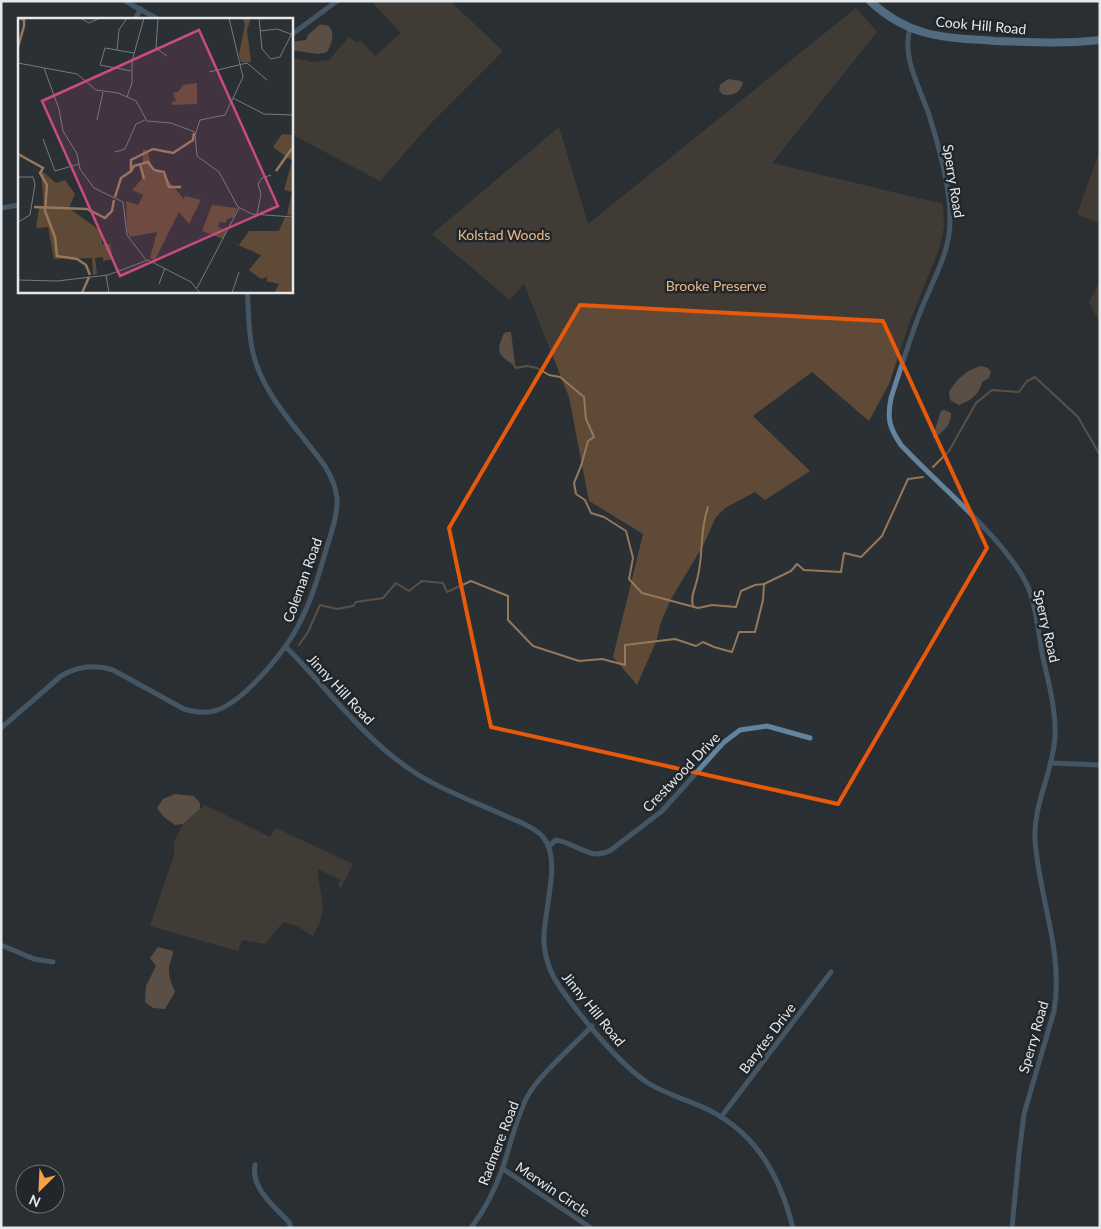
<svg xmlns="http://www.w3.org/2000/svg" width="1101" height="1229" font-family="Lato,sans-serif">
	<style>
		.green { fill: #5e4a37 }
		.water { fill: #977759 }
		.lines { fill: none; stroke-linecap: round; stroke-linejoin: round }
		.stream { stroke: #977759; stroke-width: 2 }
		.street { stroke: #64839d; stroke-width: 5 }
		.secondary { stroke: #80b3dc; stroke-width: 8 }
		.marked { fill: none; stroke: #e8590c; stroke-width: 4; stroke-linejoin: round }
		.labels { text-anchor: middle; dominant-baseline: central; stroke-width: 5; stroke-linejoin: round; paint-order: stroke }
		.street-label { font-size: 14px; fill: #e4e8eb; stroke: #21262a }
		.park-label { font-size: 14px; fill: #ecb886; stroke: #21262a }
		.inset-river { fill: none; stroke: #977759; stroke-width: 2.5 }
		.inset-road { fill: none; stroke: #747a7d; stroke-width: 1 }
		.view { fill: #ca4c7f; fill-opacity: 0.15; stroke: #ca4c7f; stroke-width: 2.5 }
		.inset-edge { fill: none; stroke: #e4e8eb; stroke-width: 2.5 }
	</style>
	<rect width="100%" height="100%" fill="#2a3034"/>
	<!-- green -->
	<g class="green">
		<polygon points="371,1 450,1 503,51 433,121 380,181 291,134 291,57 312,62 329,60 349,37 357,43 360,40 375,56 401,33"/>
		<polygon points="856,8 877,32 772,163 943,204 944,227 939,249 910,321 889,384 869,421 812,372 753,416 810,471 765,500 755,492 725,508 716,517 703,546 671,599 661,622 656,642 637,685 613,657 643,534 589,501 569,397 524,284 510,300 432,234 559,127 588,224"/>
		<polygon points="1100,150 1100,224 1077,214"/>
		<polygon points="1100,282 1100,323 1089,302"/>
		<path d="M205 805 270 837 276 828 353 864 341 888 338 885 340 880 318 869C317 885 326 902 321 918 320 924 315 930 313 936L297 926 283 922 265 944 242 940 238 951 150 926 174 855V842L183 824Z"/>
	</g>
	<!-- water -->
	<g class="water">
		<path d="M319 25C338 22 333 43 327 52L318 54 291 50V42L306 40 308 35Z"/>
		<path d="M728 79 741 81 743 83C740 93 731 97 722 94L719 90 720 85Z"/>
		<path d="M508 332H511L515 364 514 365C497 354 496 352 504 333Z"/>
		<path d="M981 366 988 368 991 372 989 378 982 382C979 395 971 400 959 405L950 400 949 392C957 379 966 370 981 366Z"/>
		<path d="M944 410 951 413C952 424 943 432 934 438L933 436 941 411Z"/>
		<polygon points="175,794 194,796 200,803 200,809 183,824 175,825 164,817 157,808 163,799"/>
		<path d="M158 947 173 951C173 958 170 961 169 967 168 976 172 985 175 992L165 1009 153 1008 145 1002 146 986 156 966 150 958Z"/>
	</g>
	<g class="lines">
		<!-- stream -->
		<g class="stream">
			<polyline points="514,365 516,368 527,366 537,368 549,375 560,377 584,397 586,419 594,437 588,441 581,466 574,483 576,494 585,500 591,513 604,517 626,531 633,558 629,579 642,593 698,608 712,605 736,607 741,591 755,585 764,584"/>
			<polyline points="933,467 949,451 976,403 992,390 1019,392 1027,381 1035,377 1078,417 1100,455"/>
			<path d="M693 606C690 597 695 589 697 580 704 554 699 533 708 507"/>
			<polyline points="299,645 308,632 320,605 337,609 353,606 356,602 383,598 396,583 409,591 422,581 443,583 447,592 471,581 508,596 508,620 533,646 579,661 602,659 625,665 625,645 675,639 696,646 703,642 714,647 732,652 739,632 755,632 763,600 764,584 791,571 797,564 804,570 841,572 844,553 861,557 882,536 908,479 923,477"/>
		</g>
		<!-- street -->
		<g class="street">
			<polyline points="125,1 158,19"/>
			<polyline points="135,19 141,9"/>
			<path d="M910 28C901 58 921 89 930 118 939 147 951 192 950 222 950 254 930 285 919 315 909 342 900 370 891 398 887 419 889 427 901 445 935 481 973 512 1004 550 1014 563 1024 576 1030 592 1037 613 1039 636 1043 658 1049 684 1056 710 1055 737 1053 772 1033 804 1035 840 1039 898 1064 952 1054 1011L1024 1114 1019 1154 1012 1228"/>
			<polyline points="291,35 337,1"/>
			<polyline points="1,208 19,205"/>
			<path d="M286 647C328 689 365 741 417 774 442 790 472 801 499 813 513 820 532 825 543 837 563 860 542 914 544 943 545 959 551 975 561 989 582 1018 619 1064 648 1083 667 1095 689 1100 709 1110 758 1135 780 1177 793 1228"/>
			<path d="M1 728 61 676C78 666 94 664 113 670L184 709C194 712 204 714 214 711 244 703 287 649 300 622 312 599 319 574 326 550 331 533 338 515 337 498 336 486 331 476 325 466 300 431 263 396 253 353 248 333 249 311 247 291"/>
			<polyline points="1051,763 1100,765"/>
			<path d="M549 846 556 840C577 843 590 862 611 850L662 811 723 743 740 730 767 726 810 738"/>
			<polyline points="1,945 34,959 53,962"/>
			<polyline points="721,1117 831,972"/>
			<path d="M255 1165C251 1189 274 1206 289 1222L291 1228"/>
			<polyline points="503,1169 591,1228"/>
			<path d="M471 1228C484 1211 496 1187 503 1167 511 1143 516 1119 527 1097 538 1076 574 1045 592 1026"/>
		</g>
		<!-- secondary -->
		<path class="secondary" d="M870 1C885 15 902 26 923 32 946 39 971 39 995 41 1031 42 1065 44 1100 40"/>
	</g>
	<!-- marked area -->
	<path d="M0 0H1101V1229H0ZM580 305 883 321 987 548 838 804 491 727 449 528Z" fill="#2a3034" fill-opacity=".55" fill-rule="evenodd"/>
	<path class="marked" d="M580 305 883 321 987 548 838 804 491 727 449 528Z"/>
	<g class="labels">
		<!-- street labels -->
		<g class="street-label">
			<text transform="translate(981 25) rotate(5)">Cook Hill Road</text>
			<text transform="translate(954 181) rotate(81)">Sperry Road</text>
			<text transform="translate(302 580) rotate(-70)">Coleman Road</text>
			<text transform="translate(1047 626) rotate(77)">Sperry Road</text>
			<text transform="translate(341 689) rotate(47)">Jinny Hill Road</text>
			<text transform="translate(681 772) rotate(-46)">Crestwood Drive</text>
			<text transform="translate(594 1009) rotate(51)">Jinny Hill Road</text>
			<text transform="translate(1033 1037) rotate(-74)">Sperry Road</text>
			<text transform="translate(767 1038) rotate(-53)">Barytes Drive</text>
			<text transform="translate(498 1143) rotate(-69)">Radmere Road</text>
			<text transform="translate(553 1189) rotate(34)">Merwin Circle</text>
		</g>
		<!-- park labels -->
		<g class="park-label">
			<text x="504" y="234">Kolstad Woods</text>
			<text x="716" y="285">Brooke Preserve</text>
		</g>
	</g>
	<!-- overview -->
	<g transform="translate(18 18)">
		<rect width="275" height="275" fill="#2a3034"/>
		<path d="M224 0H233L229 12 233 44H223L221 36 227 6ZM179 65V86L154 87V83L158 84 155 74H160L165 67ZM264 116 275 117V198L269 197 274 174 266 172 274 143 255 129ZM125 131 130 133 134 153 143 154 166 181 167 178 183 182 171 206 161 194 137 242 132 240 139 214 112 219 109 213 108 183 120 187 125 177 114 172 124 161ZM23 152 38 165 47 162 57 176 51 190 84 214V226H92L95 241 85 243V239L77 240 79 256 75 257 74 240 36 241 30 209 18 210 21 190 26 188ZM194 187 219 190 216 199 209 201 207 205 202 204 200 209 209 213 205 221 184 213ZM267 199 275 200V275H256L261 266 248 263 250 259 243 261 231 252 243 237 206 221 221 227 231 213H261Z" fill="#5e4a37"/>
		<path class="inset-river" d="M0 29 6 8V2L1 0M0 136 25 150 22 155 29 167 27 193 37 219 39 238 59 241 68 247 72 257M122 146 126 161M113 153 116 148 130 144 136 152 146 154 151 169H163M258 153 275 129M97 179 103 160 113 153V142L135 131 155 135 175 122 176 115M16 189 69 191 87 200 94 193 96 182M64 275 71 259"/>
		<path class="inset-road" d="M62 0 71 5 82 0M140 0 138 30 149 38M211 0 225 59 207 97 182 102 177 117 179 138 201 154 220 189 234 196 275 199M241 0 244 31 253 41 262 39 275 13M242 13 259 11 273 16M99 32 101 12 109 0M0 45 59 56 78 72 100 75 118 83 129 103 153 105 177 114M26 50 41 91 45 113 59 136 62 151 76 170 105 184 109 217 128 242M113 53 82 47 87 30 116 35M191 54 229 45 249 62M109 79 114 65V43L126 0M215 80 246 96 275 97M79 102 85 74M25 121 37 153 61 146M97 134 107 131 118 106 127 102M0 159H15L17 166 12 197 0 204M239 196 243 176 240 166 244 160 253 157M88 257 91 275M0 262 39 263 90 257 130 242 173 264 182 275M141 266 147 250M179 270 221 190M214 275 221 254"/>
		<path class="view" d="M181 12 260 188 102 258 24 83Z"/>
		<rect width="275" height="275" class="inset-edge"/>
	</g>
	<!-- border -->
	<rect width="1101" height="1229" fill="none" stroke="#e4e8eb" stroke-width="5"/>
	<!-- north arrow -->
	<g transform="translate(40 1189) rotate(204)"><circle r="24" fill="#21262a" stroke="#6f7477"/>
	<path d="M0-4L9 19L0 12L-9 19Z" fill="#f6a247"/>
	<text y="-8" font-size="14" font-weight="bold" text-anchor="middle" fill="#e4e8eb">N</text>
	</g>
</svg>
